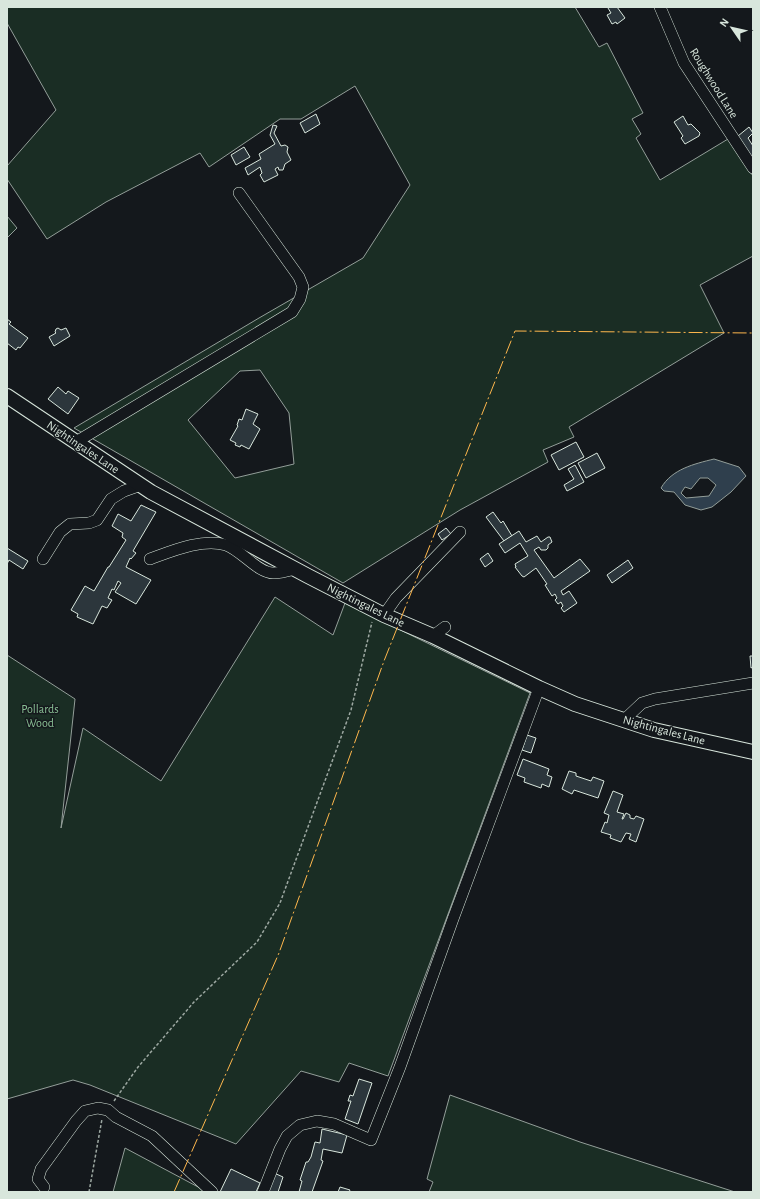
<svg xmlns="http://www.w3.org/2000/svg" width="760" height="1199" font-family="'Alegreya Sans',sans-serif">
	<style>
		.green { fill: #1a2d24; stroke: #939e99; fill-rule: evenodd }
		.water { fill: #2f3f4d; stroke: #939e99; fill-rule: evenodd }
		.building { fill: #2c363c; stroke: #d8e6dc }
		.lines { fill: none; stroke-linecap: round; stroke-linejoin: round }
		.minor-casing { stroke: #d8e6dc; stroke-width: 12 }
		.major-casing { stroke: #d8e6dc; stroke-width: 16 }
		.path { stroke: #9da8a2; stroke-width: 1.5; stroke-dasharray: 3 2; stroke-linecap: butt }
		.minor { stroke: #14181c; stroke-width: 11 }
		.major { stroke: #14181c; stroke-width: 14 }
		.power { stroke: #ffb74d; stroke-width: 1; stroke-dasharray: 14 3 2 3; stroke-linecap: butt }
		.labels { text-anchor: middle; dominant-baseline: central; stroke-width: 3; stroke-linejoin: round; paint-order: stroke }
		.street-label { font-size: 12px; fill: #d8e6dc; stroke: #14181c }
		.park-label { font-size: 12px; fill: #8ac095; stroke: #14181c }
	</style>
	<rect width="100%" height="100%" fill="#14181c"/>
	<!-- green -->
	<g class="green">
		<path d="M7 7H575L599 47 607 43 643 113 632 119 641 134 636 138 660 180 728 139 753 176V256L700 285 724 333 569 427 574 437 543 450 548 462 460 510 343 583 74 428 259 318 363 258 410 185 355 86 301 119H280L209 167 200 153 106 202 47 239 7 179V166L56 110 7 23ZM260 370 289 413 294 464 235 478 188 420 240 371Z"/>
		<polygon points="7,216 17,228 7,238"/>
		<polygon points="275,597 333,635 345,603 530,693 388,1076 349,1063 339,1082 301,1071 236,1144 90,1085 73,1080 7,1099 7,655 75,699 61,828 83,728 161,781"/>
		<polygon points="450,1095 580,1142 735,1192 429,1192 433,1182 427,1179"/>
		<polygon points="125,1148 200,1188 204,1192 113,1192"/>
	</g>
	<!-- water -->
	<path class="water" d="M714 459 739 467 746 476 731 492 712 507 701 510 685 505 674 492 664 491 661 488C672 469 694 464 714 459ZM700 478H708L716 485 709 496 686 498 681 493 685 487 691 489Z"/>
	<!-- building -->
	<g class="building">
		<polygon points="609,7 617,7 625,18 617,24 616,22 612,24 607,15 611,13 608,8"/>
		<polygon points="316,114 320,124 305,133 300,123"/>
		<polygon points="683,116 688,125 691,124 700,133 699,136 685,144 681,138 683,136 674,122"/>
		<polygon points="273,125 277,126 274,133 281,146 285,145 288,147 287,152 291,160 285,164 283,170 279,170 278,167 275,169 278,175 264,182 260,175 262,173 260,167 248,175 245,168 261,159 259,154 275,144 270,135"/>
		<polygon points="749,127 753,133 748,138 753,146 753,159 738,136"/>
		<polygon points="244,147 250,157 236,165 231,155"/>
		<polygon points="7,319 11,322 9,324 28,338 20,348 18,347 16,350 7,343"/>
		<polygon points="58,328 61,330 66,328 70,336 54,346 49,337 56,333 55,332 56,329"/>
		<polygon points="58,387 66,394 68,391 79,398 68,414 48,399"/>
		<polygon points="246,409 258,414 253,424 260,429 249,449 241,445 240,447 235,445 236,443 230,440 238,426 237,425 239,419 242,420"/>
		<polygon points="576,442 584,457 559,470 551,455"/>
		<polygon points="597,453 605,468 586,478 578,463"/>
		<polygon points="575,465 584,482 567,491 564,485 574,479 568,469"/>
		<polygon points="141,505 156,512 133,551 136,553 131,559 130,558 126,567 151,580 136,604 115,592 121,583 118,581 114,590 112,589 108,598 112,600 107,608 102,606 93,624 77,617 78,614 71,610 85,586 94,591 108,567 109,567 126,540 122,537 123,533 112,526 118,514 131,521"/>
		<polygon points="493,512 501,523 503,521 512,536 504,541 486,517"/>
		<polygon points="446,528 451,534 442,540 438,534"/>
		<polygon points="519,531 526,542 537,536 541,542 548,537 550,537 552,542 548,545 548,548 546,550 541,550 539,547 534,550 554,578 580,559 590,571 561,591 563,595 569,591 577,603 564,612 561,608 563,606 561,602 558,604 555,600 557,598 555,594 552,596 545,585 547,584 536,568 524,577 522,576 515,567 516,567 515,564 528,556 520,543 505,553 499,544"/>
		<polygon points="7,548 28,561 23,569 9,560 7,564"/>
		<polygon points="488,553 493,561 485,567 480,559"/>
		<polygon points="628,560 633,568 612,583 607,575"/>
		<polygon points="750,656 753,656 753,667 751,668"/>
		<polygon points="527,735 536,738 531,753 522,750"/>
		<polygon points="523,759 549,769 547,775 552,777 549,787 542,784 541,788 524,782 525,778 517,775"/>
		<polygon points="569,771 576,773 576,776 591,781 593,777 604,781 598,798 574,790 572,794 562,789"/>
		<polygon points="613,791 623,795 617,812 624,814 622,819 623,819 626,813 630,815 630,818 634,819 636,816 644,819 636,842 629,839 631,834 626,833 621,842 610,838 611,835 601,832 605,822 607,823 609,815 604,813"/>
		<polygon points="359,1079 372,1083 358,1124 345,1119 351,1101 348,1101 350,1095 353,1096"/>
		<polygon points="322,1129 347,1135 342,1153 323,1149 321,1160 323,1161 312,1192 299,1192 302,1181 300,1180 306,1162 308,1162 311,1157 315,1142 320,1143"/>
		<polygon points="231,1169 260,1183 256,1192 220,1192"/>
		<polygon points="274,1173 283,1177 278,1192 267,1192"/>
		<polygon points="340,1187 350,1190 349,1192 338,1192"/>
	</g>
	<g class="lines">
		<!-- minor casing -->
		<g class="minor-casing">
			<g id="minor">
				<polyline points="660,7 684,63 753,168"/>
				<polyline points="76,442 292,312 300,299 303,287 299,277 239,193"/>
				<polyline points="43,559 60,532 70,524 89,523 97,520 111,499 124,491 141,485"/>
				<path d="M150 559C172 551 202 538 226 545 241 550 258 573 273 573 280 573 288 571 295 569"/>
				<polyline points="384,615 396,598 460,532"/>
				<polyline points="433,636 445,627"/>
				<polyline points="624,720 642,703 655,699 753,683"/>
				<polyline points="44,1187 38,1179 41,1169 76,1121 85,1111 98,1108 108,1110 116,1117 152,1136 212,1192"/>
				<polyline points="263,1192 280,1149 287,1136 300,1125 317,1121 334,1124 371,1140 400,1067 453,919 539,688"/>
			</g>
		</g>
		<!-- major casing -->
		<g class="major-casing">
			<polyline id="major" points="7,396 151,492 308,576 384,615 433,636 539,688 575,704 654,730 753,752"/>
		</g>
		<!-- path -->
		<g class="path">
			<polyline points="114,1101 138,1067 194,1002 257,942 280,903 351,710 372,622"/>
			<polyline points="89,1192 102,1119"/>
		</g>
		<!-- minor -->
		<use href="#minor" class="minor"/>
		<!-- major -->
		<use href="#major" class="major"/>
		<!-- power -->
		<polyline class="power" points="174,1192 279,953 384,661 515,331 753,333"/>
	</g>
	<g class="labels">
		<!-- street labels -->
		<g class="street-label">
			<text transform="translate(714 83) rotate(58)">Roughwood Lane</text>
			<text transform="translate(83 447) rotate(34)">Nightingales Lane</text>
			<text transform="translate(366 605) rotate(26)">Nightingales Lane</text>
			<text transform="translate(664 730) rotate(15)">Nightingales Lane</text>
		</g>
		<!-- park labels -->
		<g class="park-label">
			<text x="40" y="709">Pollards<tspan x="40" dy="14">Wood</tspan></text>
		</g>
	</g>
	<!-- border -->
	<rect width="760" height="1199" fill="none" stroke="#d8e6dc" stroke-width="16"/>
	<!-- north arrow -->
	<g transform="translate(732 28) rotate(304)" stroke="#14181c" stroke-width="3" paint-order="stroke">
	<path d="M0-3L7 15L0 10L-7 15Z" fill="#d8e6dc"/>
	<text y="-6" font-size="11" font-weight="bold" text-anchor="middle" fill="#d8e6dc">N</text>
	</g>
</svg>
